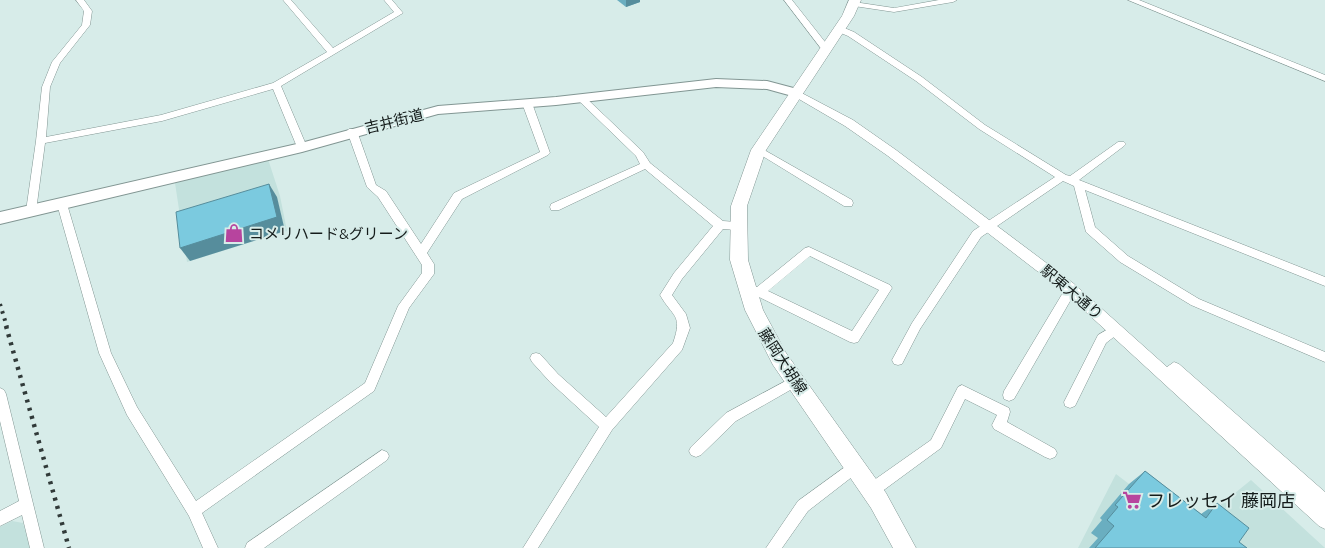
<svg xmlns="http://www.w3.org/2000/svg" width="1325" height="548" font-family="Ubuntu,'Noto Sans JP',sans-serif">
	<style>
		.built { fill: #c3e1dd }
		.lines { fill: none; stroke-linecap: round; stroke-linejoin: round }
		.minor-casing { stroke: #829693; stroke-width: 1 }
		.tertiary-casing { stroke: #829693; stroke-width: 1 }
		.secondary-casing { stroke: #829693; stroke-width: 2 }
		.primary-casing { stroke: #829693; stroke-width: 1 }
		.minor { fill: #fff; fill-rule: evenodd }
		.tertiary { fill: #fff; fill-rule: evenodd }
		.secondary { fill: #fff; fill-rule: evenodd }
		.primary { fill: #fff; fill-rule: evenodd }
		.rail-far1 { stroke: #313a39; stroke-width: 4; stroke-dasharray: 2.5 5; stroke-linecap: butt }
		.rail { stroke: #313a39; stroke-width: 4.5; stroke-dasharray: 3 5.5; stroke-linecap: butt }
		.wall { fill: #6aaec0 }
		.shaded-wall { fill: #568d9c }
		.building { fill: #7bcadf; stroke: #568d9c }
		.labels { text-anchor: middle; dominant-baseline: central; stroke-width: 4; stroke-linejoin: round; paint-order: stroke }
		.street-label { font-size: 15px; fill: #141b1a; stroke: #d7ece9 }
		.poi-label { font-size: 15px; fill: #141b1a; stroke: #d7ece9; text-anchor: start }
		.near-poi-label { font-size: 18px; fill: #141b1a; stroke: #d7ece9; text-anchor: start }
	</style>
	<rect width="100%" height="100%" fill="#d7ece9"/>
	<!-- built -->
	<g class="built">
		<polygon points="268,159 280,196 287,231 187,262 175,183"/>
		<polygon points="1116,474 1154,503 1189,517 1208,515 1251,480 1325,548 1078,548"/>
		<polygon points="12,521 23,523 30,548 0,548 0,527"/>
	</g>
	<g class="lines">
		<!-- minor casing -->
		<g class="minor-casing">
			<g id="minor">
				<polygon points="76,0 84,0 92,11 90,25 60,63 50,87 46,137 161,115 273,83 327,52 283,0 291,0 333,48 394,12 384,0 392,0 403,13 281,86 307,147 305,149 299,149 297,147 273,89 162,121 45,143 36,211 31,215 26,211 36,141 42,87 52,62 82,25 84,11"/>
				<polygon points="784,0 792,0 829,47 829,51 823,51"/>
				<polygon points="939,0 957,0 953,2 894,12 854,6 850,4 854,2 894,8"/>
				<polygon points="1128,0 1139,0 1325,75 1325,81"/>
				<polygon points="836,27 842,27 854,32 922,77 985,125 1066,175 1070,176 1118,142 1124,142 1126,144 1124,146 1079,180 1325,277 1325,286 1085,190 1095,227 1128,256 1199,299 1325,352 1325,362 1191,305 1120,262 1086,232 1074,186 1063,181 981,237 920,329 902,364 898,365 894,364 892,360 912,323 973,231 1055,177 979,129 916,81 848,36 836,31"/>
				<path d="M581 95 584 96 643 152 650 163 723 221 736 222 741 226 736 230 723 229 682 279 672 295 686 314 690 328 682 350 612 430 538 548H523L599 427 550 382 532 362 530 358 532 354 536 353 540 354 558 374 606 417 673 343C683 314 673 318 660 295L674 273 713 226 645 169 559 210H551L550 207 551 204 640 164 636 156 578 100V96Z"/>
				<polygon points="527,100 532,103 550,153 548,155 462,199 427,253 434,264 434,274 409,308 374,391 202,513 218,548 203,548 189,516 127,415 99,353 57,204 58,201 62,200 67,204 111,353 137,407 196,501 365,383 398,306 422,273 422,265 378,197 367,187 347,131 349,129 355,129 357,131 376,185 386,191 421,244 454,193 540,152 522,103"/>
				<polygon points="759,147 852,200 853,203 852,206 844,206 756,152 754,150"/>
				<path d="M809 247 890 285 892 288 858 342 854 343 850 342 755 295 742 291 740 288 742 285 746 283 757 287 805 248ZM810 256 879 290 852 331 768 291Z"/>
				<polygon points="1071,284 1075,286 1077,289 1014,399 1009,401 1004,399 1003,395 1004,391 1067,286"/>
				<polygon points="1115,325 1119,327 1121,330 1119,333 1106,343 1075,406 1070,408 1065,406 1064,402 1098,335"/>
				<polygon points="795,376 799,377 801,381 799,385 736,421 701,455 696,457 691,455 689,451 691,447 726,413"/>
				<polygon points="962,385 1009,408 1010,412 1007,422 1055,449 1057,453 1055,457 1050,459 1045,457 994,429 992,425 997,415 965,399 941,448 877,495 872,497 867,495 865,490 867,485 931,440 958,387"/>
				<polygon points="0,388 4,390 6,394 44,548 30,548 22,515 0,526 0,511 19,501 0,421"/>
				<polygon points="382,450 387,452 389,456 387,460 264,548 245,548 247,543"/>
				<polygon points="856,459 861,460 863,465 861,470 808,511 782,548 766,548 798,501"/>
			</g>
		</g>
		<!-- tertiary casing -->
		<g class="tertiary-casing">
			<polygon id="tertiary" points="796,90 853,120 896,150 1073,283 1167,367 1174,362 1179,364 1325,492 1325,529 1319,526 1063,291 888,156 845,126 792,95 792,91"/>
		</g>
		<!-- secondary casing -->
		<g class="secondary-casing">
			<polygon id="secondary" points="716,79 767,81 801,90 803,93 796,97 767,89 716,87 556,105 438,114 302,152 0,224 0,212 301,143 438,106 556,97"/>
		</g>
		<!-- primary casing -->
		<g class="primary-casing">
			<polygon id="primary" points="849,0 861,0 854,16 766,150 747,206 748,260 763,310 786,353 886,493 916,548 893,548 871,508 773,365 745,310 730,260 731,206 751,150 842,16"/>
		</g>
		<!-- minor -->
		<use href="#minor" class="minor"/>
		<!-- tertiary -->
		<use href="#tertiary" class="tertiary"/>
		<!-- secondary -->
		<use href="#secondary" class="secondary"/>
		<!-- primary -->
		<use href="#primary" class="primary"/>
		<!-- rail-far1 -->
		<polyline class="rail-far1" points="0,304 7,327"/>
		<!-- rail -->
		<polyline class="rail" points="6,326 69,548"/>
	</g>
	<!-- wall -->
	<g class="wall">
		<polygon points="617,0 640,0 640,2 626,7"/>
		<polygon points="1145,471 1201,514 1217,503 1239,542 1247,548 1089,548 1098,538 1091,533 1102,520 1100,518 1129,484"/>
	</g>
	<!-- shaded-wall -->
	<g class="shaded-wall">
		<polygon points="626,0 640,0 640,2 626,7"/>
		<polygon points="269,184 277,197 285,231 190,261 180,248"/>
	</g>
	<!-- building -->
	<g class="building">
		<polygon points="269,184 277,217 180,248 176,212"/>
		<polygon points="1145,471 1206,518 1217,503 1249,528 1239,542 1247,548 1095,548 1114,526 1107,520 1118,507 1115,505"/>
	</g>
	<!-- icons -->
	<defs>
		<g id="shop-bare" transform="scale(1.5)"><path d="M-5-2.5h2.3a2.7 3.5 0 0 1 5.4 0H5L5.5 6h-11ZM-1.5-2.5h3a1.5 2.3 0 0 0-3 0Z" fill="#b7449e" stroke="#d7ece9" stroke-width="2.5" paint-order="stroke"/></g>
		<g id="supermarket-bare" transform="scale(1.5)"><path d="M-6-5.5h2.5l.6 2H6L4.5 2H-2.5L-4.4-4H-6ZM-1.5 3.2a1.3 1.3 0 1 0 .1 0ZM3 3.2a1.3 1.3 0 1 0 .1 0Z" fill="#b7449e" stroke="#d7ece9" stroke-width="2.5" paint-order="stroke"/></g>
	</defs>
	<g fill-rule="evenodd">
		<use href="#shop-bare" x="234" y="233"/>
		<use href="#supermarket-bare" x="1132" y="500"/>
	</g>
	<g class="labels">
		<!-- street labels -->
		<g class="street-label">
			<text transform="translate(394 121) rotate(-14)">吉井街道</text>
			<text transform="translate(1072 292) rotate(40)">駅東大通り</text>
			<text transform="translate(783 361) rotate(57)">藤岡大胡線</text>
		</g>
		<!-- poi labels -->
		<g class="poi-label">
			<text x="249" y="233">コメリハード&amp;グリーン</text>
		</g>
		<!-- near-poi labels -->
		<g class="near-poi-label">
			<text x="1147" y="500">フレッセイ 藤岡店</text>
		</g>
	</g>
</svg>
